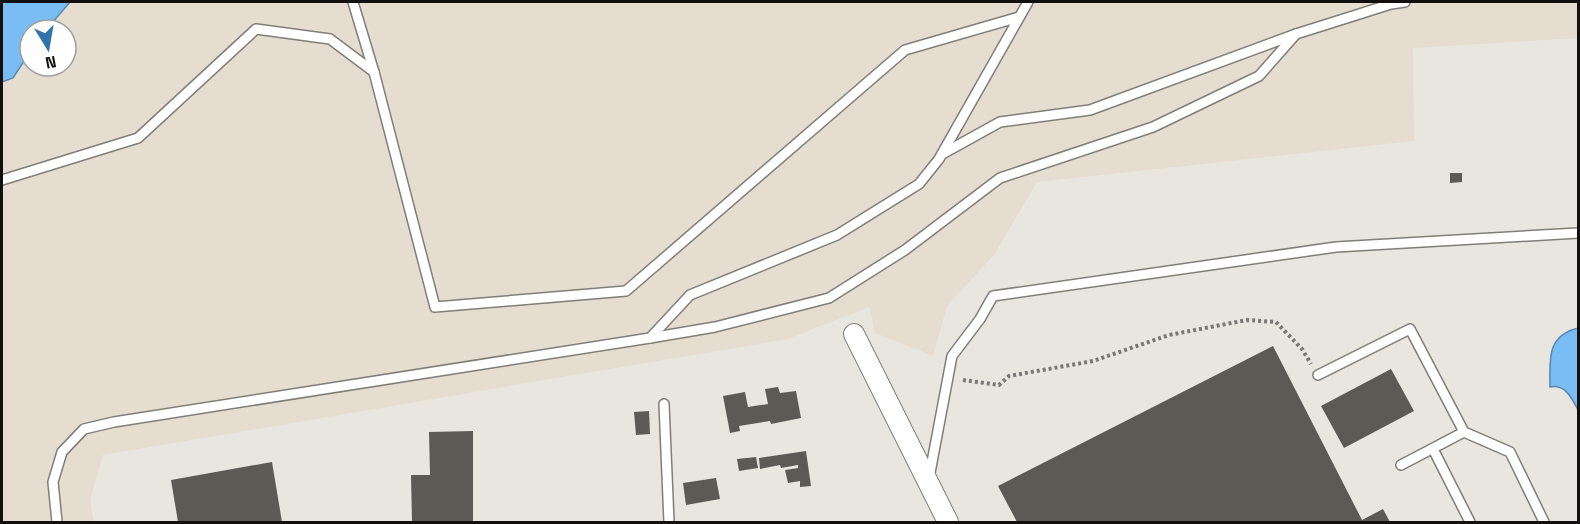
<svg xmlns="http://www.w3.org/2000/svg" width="1580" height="524" font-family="'Space Grotesk',sans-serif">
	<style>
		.built { fill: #e5ddd0; fill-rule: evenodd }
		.water { fill: #79bdf5; stroke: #5a89b0; stroke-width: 1.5 }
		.building { fill: #5d5a55 }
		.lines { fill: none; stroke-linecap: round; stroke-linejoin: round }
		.lane-casing { stroke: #817e78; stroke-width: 12 }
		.street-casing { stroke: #817e78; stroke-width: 22 }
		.path { stroke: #7a7874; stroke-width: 4; stroke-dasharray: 3 3; stroke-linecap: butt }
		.lane { stroke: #fff; stroke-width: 9 }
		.street { stroke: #fff; stroke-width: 20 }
	</style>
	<rect width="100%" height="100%" fill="#e9e6e0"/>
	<!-- built -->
	<path class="built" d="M2 2H1578V38L1413 48 1414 141 1037 182 994 255 947 306 933 356 875 333 870 307 787 339 103 455 90 500 94 522H2ZM30 30H66V66H30Z"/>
	<!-- water -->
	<g class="water">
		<polygon points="2,2 70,2 46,30 30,30 30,52 13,78 2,82"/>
		<path d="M1578 328V410C1572 399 1566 384 1550 387 1550 360 1546 336 1578 328Z"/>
	</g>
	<!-- building -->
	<g class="building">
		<polygon points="1450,173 1462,173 1462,182 1450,183"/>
		<polygon points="1273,346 1362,520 1383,509 1390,522 1017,522 998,486"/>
		<polygon points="1391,369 1414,411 1344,448 1321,406"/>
		<polygon points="778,387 780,393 796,391 801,418 771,424 770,421 739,426 740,431 730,433 723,396 745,392 748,407 768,404 765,389"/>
		<polygon points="649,411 650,434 636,435 634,412"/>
		<polygon points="473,431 473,522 412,522 411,475 430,475 429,432"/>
		<polygon points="806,451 811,486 800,487 800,481 788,483 785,470 798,468 798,465 781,468 780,465 760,469 759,458"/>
		<polygon points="756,457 758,468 739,471 737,459"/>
		<polygon points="272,462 282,522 178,522 171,480"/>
		<polygon points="716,478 720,499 686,505 683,483"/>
	</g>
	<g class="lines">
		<!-- lane casing -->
		<g class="lane-casing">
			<g id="lane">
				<polyline points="374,72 435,307 626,291 905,50 1019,17"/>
				<polyline points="944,153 1000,122 1090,110 1296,34 1391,4 1405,2"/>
				<polyline points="2,180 138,138 256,29 330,39 374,72 353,2"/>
				<polyline points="650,338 715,327 829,298 905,250 1000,178 1153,127 1259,76 1296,34"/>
				<polyline points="1318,375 1410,329 1464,432"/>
				<polyline points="664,404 669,522"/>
				<polyline points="1433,449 1470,522"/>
				<polyline points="1401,465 1464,432 1510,452 1544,522"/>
				<polyline points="929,478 952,356 980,319 993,296 1336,247 1578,233"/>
				<polyline points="57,522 53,482 62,452 84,429 114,422 650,338 690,295 837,235 919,184 939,159 1028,2"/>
			</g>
		</g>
		<!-- street casing -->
		<g class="street-casing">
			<polyline id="street" points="854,334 948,522"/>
		</g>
		<!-- path -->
		<polyline class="path" points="963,380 999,385 1009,376 1093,361 1169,335 1247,320 1276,322 1302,349 1311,364"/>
		<!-- lane -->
		<use href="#lane" class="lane"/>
		<!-- street -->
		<use href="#street" class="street"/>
	</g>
	<!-- border -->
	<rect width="1580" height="524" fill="none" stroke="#11100e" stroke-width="6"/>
	<!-- north arrow -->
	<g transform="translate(48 48) rotate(169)"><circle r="28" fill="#ffffff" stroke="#a09f9f" stroke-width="1.5"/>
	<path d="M0-4.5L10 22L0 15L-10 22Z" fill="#2f75aa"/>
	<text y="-9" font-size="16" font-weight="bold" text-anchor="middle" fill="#11100e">N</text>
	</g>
</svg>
